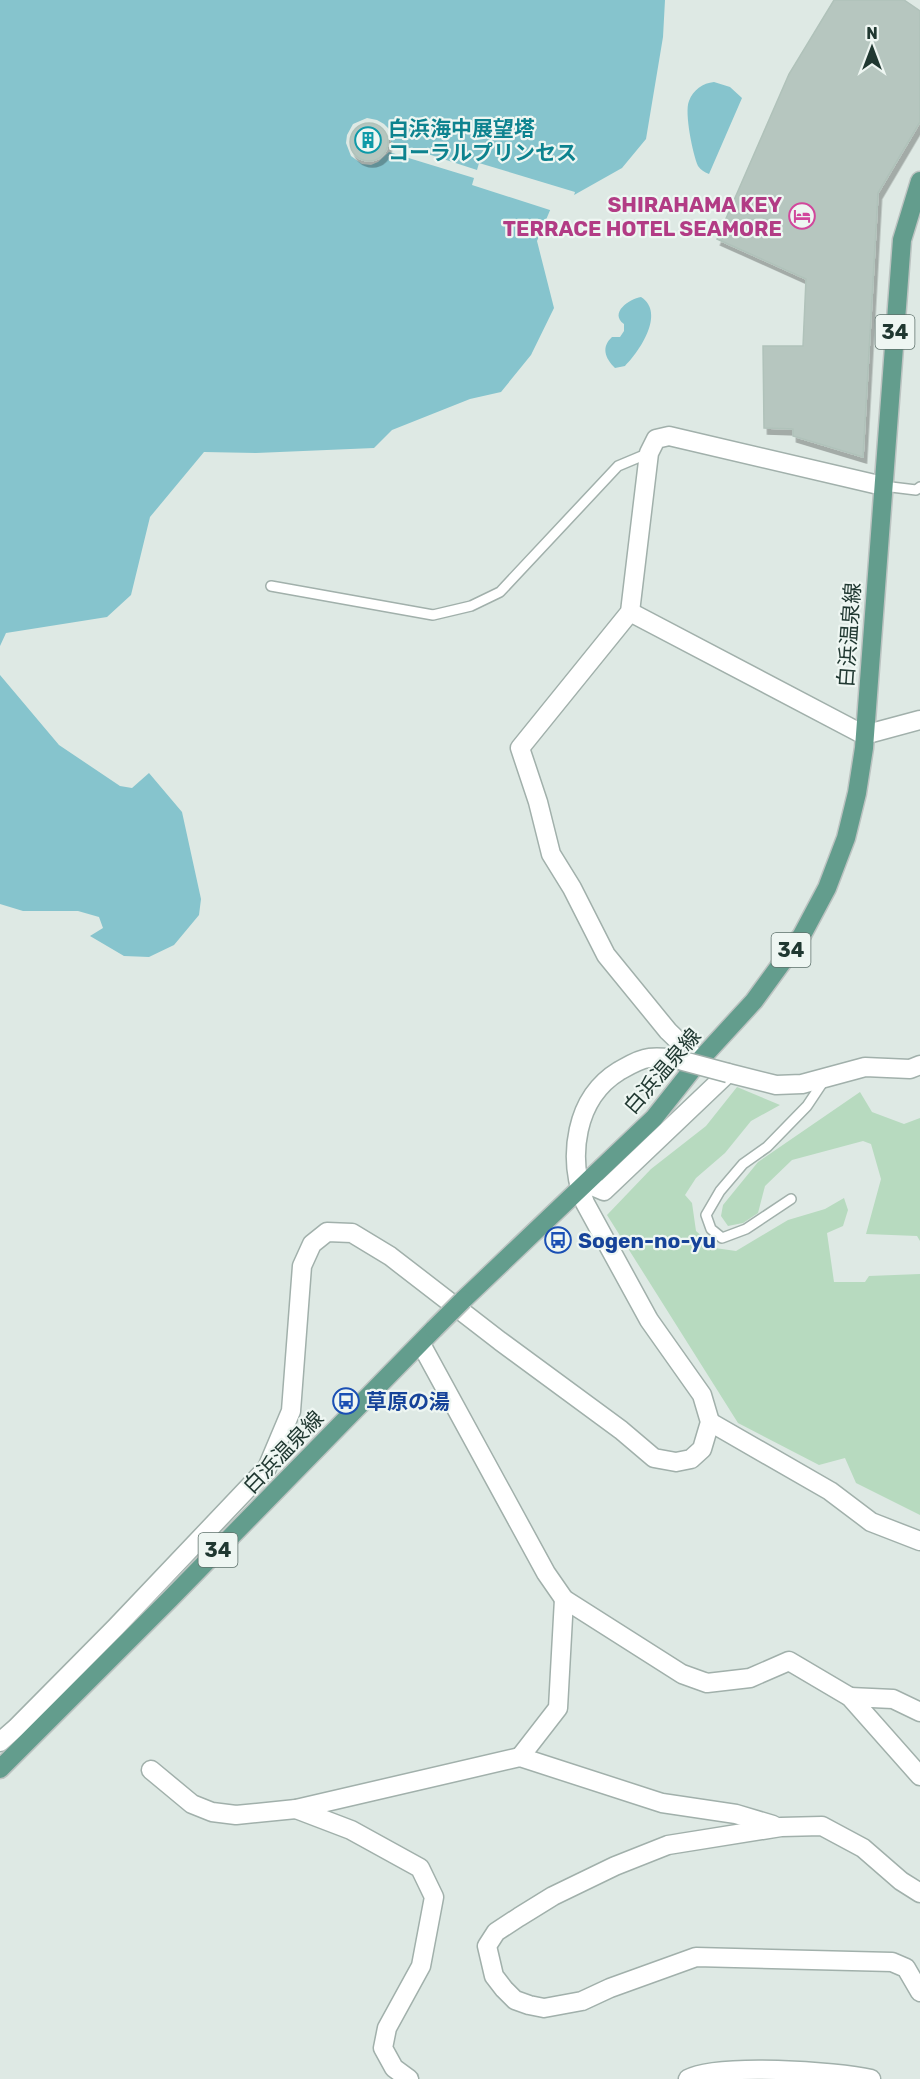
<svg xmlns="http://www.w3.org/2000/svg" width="920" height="2079" font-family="Rubik,'Noto Sans JP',sans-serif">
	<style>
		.green { fill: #b7dabf }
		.water { fill: #86c4cd }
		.pier { fill: #dee9e4 }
		.building { fill: #b6c6bf; stroke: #b0c2ba; stroke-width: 1.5; filter: url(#shadow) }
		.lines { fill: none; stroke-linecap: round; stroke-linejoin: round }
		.service-casing { stroke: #a1b0ab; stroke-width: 12 }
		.minor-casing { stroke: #a1b0ab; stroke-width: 21 }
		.primary-casing { stroke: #bcc3c1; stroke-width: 21 }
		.service { stroke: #fff; stroke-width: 9 }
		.minor { stroke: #fff; stroke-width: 18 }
		.primary { stroke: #639d8d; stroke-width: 18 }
		.minor-bridge-casing { stroke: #a1b0ab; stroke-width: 21; stroke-linecap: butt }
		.primary-bridge-casing { stroke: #bcc3c1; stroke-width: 21; stroke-linecap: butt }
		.minor-bridge { stroke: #fff; stroke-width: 18 }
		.primary-bridge { stroke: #639d8d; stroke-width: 18 }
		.labels { text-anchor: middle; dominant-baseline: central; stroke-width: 4.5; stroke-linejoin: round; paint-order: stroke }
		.shield { fill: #eef6f2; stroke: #5e716b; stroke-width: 1.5 }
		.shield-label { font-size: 20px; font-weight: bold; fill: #203831 }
		.culture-label { font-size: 21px; font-weight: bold; fill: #0d838f; stroke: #eef6f2; text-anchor: start }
		.hotel-label { font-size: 21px; font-weight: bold; fill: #b23c85; stroke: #eef6f2; text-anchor: end }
		.street-label { font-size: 21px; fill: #203831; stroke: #eef6f2 }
		.transit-label { font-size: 21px; font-weight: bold; fill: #164399; stroke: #eef6f2; text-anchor: start }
	</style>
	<defs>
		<filter id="shadow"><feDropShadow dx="3.5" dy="6" stdDeviation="0" flood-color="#0004"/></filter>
	</defs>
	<rect width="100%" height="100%" fill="#dee9e4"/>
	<!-- green -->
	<g class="green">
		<polygon points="737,1087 780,1105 751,1121 725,1153 696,1178 685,1195 692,1203 696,1231 715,1248 736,1251 788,1220 825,1209 844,1198 848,1210 843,1226 827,1233 834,1282 865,1282 869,1276 920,1274 920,1515 856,1483 845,1458 819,1465 738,1423 607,1215 651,1169 706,1126"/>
		<polygon points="860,1092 872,1112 904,1124 920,1118 920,1241 917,1236 866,1234 881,1179 871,1144 863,1141 792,1160 765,1186 758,1213 743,1223 728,1226 721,1216 723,1205 758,1162"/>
	</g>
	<!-- water -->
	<g class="water">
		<polygon points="0,0 665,0 663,37 646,139 622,168 551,208 537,241 554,308 531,355 501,392 470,399 392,430 374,448 256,453 204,452 150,517 131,595 107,617 6,633 0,646"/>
		<path d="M714 82 730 87 742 98 709 174C704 172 701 170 698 166 693 155 684 112 689 101 693 90 703 83 714 82Z"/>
		<path d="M641 297C666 313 639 352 625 366L615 368C605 358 601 347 612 337H620L624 331V324C609 313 629 299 641 297Z"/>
		<polygon points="0,675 59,745 120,786 132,788 149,773 182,812 201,899 199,915 174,945 149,957 124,956 90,936 103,928 99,917 78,911 23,911 0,904"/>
	</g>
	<!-- pier -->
	<polygon class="pier" points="367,118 377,120 384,124 389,129 391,142 477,170 479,163 575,192 573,199 553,211 472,185 474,178 389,152 378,162 371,165 362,164 351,156 346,143 347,135 353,124"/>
	<!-- building -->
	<g class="building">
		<polygon points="834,0 904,0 920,11 920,122 878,193 863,457 793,436 793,429 764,428 763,346 803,346 806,279 717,239 789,74"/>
		<circle cx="369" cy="142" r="19"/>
	</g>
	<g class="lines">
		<!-- service casing -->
		<g class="service-casing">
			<g id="service">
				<polyline points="883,486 916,490 920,487"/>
				<polyline points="271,586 433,615 471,606 500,592 618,466 649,453"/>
				<polyline points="791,1199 746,1229 722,1238 711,1229 706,1215 720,1191 743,1164 767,1147 807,1106 825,1079"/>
			</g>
		</g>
		<!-- minor casing -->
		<g class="minor-casing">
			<g id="minor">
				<polyline points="630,612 864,735 920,720"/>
				<polyline points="699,1061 668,1031 606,955 572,888 551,854 538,802 520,748 630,612 649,453 656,439 669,436 883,486"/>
				<polyline points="585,1183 604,1191 728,1073 776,1085 802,1084 865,1067 910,1069 920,1065"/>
				<polyline points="421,1344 546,1573 564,1599 682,1674 707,1683 750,1678 789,1661 850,1697 920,1776"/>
				<polyline points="710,1422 830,1491 871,1522 920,1541"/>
				<polyline points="850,1697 893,1699 920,1712"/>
				<path d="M0 1742 16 1728 116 1627 267 1468 291 1411 302 1266 312 1244 327 1232 352 1233 390 1256 500 1341 621 1430 654 1458 676 1462 691 1459 702 1449 710 1422 702 1395 649 1320 585 1203C567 1157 575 1098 619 1071 628 1066 639 1059 649 1058 656 1057 664 1058 672 1058"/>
				<polyline points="520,1757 558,1708 564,1599"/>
				<polyline points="151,1770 192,1804 212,1812 236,1815 296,1809 520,1757 662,1803 736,1814 773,1825"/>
				<polyline points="296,1809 351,1830 420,1868 434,1897 421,1966 387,2028 383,2048 394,2068 409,2079"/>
				<polyline points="920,1893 901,1881 863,1848 822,1826 781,1827 668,1845 615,1866 553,1896 519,1917 496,1932 487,1946 494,1976 504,1989 515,2000 529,2005 544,2008 582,2001 610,1988 696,1957 892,1962 906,1968 920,1992"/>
				<path d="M688 2079C717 2063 837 2071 871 2079"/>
			</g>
		</g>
		<!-- primary casing -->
		<g class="primary-casing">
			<g id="primary">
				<polyline points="463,1300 654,1118 699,1061 754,1001 802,935 827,888 846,838 857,793 864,748 902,240 920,181"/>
				<polyline points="0,1769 170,1599 434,1329"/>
			</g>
		</g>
		<!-- service -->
		<use href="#service" class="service"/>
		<!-- minor -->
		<use href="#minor" class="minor"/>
		<!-- primary -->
		<use href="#primary" class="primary"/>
		<!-- minor-bridge casing -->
		<g class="minor-bridge-casing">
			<polyline id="minor-bridge" points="672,1058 728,1073"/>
		</g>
		<!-- primary-bridge casing -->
		<g class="primary-bridge-casing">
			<polyline id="primary-bridge" points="434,1329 463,1300"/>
		</g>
		<!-- minor-bridge -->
		<use href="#minor-bridge" class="minor-bridge"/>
		<!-- primary-bridge -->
		<use href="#primary-bridge" class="primary-bridge"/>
	</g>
	<!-- icons -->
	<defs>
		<g id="building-ring" transform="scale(1.35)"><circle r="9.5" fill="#eef6f2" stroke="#0f9aa8" stroke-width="1.5"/><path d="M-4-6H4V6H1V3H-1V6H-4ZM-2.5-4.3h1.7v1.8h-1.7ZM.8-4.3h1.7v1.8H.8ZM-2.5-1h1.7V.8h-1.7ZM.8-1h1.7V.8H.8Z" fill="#0f9aa8"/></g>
		<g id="hotel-ring" transform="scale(1.35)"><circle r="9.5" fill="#eef6f2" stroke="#d1479c" stroke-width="1.5"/><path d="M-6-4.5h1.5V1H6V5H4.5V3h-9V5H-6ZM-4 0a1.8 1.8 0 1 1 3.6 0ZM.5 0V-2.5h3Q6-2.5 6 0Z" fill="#d1479c"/></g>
		<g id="bus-ring" transform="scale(1.35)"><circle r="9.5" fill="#eef6f2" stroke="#1a4fb4" stroke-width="1.5"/><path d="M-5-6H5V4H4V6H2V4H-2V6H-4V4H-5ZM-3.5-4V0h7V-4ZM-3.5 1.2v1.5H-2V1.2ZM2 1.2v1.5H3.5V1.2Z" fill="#1a4fb4"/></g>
	</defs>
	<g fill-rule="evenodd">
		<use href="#building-ring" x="368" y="140"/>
		<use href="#hotel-ring" x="802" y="216"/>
		<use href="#bus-ring" x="558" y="1240"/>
		<use href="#bus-ring" x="346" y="1401"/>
	</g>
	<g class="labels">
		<!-- shield labels -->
		<g class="shield">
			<rect x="875.5" y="315" width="39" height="34" rx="4.5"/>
			<rect x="771.5" y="933" width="39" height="34" rx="4.5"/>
			<rect x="198.5" y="1533" width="39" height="34" rx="4.5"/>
		</g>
		<g class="shield-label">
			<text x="895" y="332">34</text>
			<text x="791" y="950">34</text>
			<text x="218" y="1550">34</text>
		</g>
		<!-- culture labels -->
		<g class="culture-label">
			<text x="388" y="128">白浜海中展望塔<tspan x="388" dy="24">コーラルプリンセス</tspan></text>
		</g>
		<!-- hotel labels -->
		<g class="hotel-label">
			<text x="782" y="204">SHIRAHAMA KEY<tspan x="782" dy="24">TERRACE HOTEL SEAMORE</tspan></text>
		</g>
		<!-- street labels -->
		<g class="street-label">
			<text transform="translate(849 635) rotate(-86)">白浜温泉線</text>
			<text transform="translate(662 1071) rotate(-49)">白浜温泉線</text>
			<text transform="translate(283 1452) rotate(-46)">白浜温泉線</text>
		</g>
		<!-- transit labels -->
		<g class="transit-label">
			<text x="578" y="1240">Sogen-no-yu</text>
			<text x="366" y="1401">草原の湯</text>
		</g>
	</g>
	<!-- north arrow -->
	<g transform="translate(872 48)" stroke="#eef6f2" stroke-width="4.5" paint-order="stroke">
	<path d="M0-4.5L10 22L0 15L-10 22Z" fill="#203831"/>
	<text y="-9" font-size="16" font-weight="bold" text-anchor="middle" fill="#203831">N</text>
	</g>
</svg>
